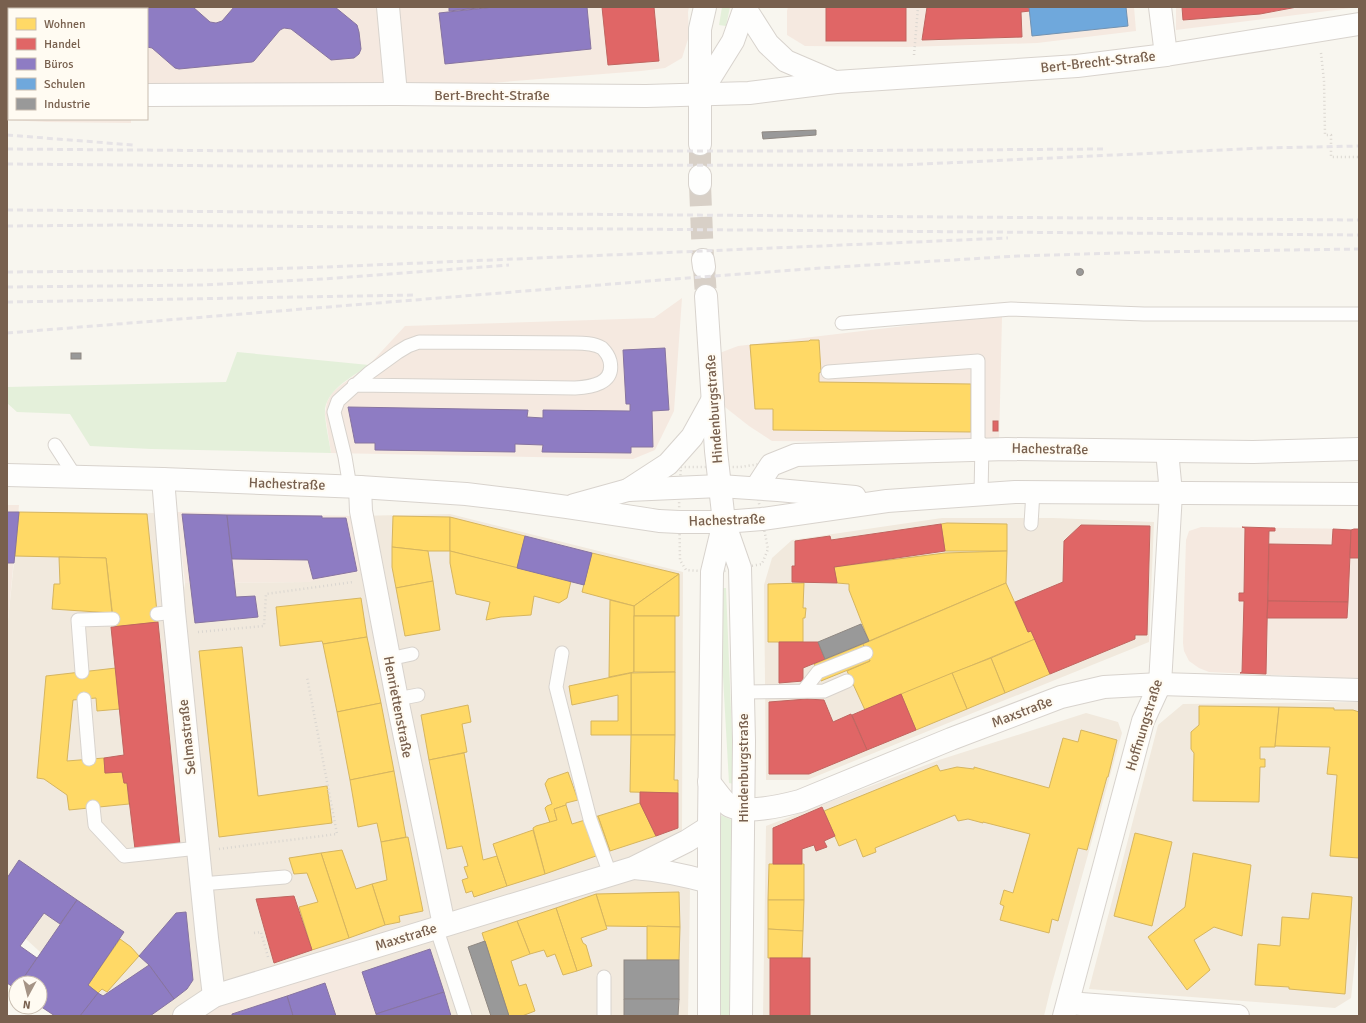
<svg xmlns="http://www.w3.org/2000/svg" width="1366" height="1023" font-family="Signika,sans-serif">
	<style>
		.residential { fill: #f1e9dd }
		.commercial { fill: #f5e9e0 }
		.green { fill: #e4f0da }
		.homes { fill: #ffd966; stroke: #d6b55f }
		.shops { fill: #e06666; stroke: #c1645f }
		.offices { fill: #8e7cc3; stroke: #8774a0 }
		.schools { fill: #6fa8dc; stroke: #7292b1 }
		.industry { fill: #999; stroke: #8f8882 }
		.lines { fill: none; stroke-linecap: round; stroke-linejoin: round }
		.secondary-tunnel { stroke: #d8d0c7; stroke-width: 22; stroke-dasharray: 22 11; stroke-linecap: butt }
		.service-casing { stroke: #d8d3cd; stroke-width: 15 }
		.minor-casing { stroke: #d8d3cd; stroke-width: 24 }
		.tertiary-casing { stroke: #d8d3cd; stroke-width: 24 }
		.secondary-casing { stroke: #d8d3cd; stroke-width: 24 }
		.path { stroke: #dad6d0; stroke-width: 2.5; stroke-dasharray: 1 3; stroke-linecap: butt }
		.service { stroke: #fefefd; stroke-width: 13 }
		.minor { stroke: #fefefd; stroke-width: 22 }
		.tertiary { stroke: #fefefd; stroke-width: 22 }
		.secondary { stroke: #fefefd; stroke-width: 22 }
		.rail { stroke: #e6e3e6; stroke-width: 3; stroke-dasharray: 6 4; stroke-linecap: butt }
		.labels { text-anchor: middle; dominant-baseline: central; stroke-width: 4; stroke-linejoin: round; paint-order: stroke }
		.street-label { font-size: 14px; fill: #78604e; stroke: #fffbf2 }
	</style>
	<rect width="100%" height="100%" fill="#f8f6ef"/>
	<!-- residential -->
	<g class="residential">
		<polygon points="19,512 161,513 212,996 177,1016 122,1016 73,982 26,939 7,919 7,631"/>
		<polygon points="450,514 683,572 682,830 631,865 436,927 463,1016 376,1016 361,971 216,997 179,629 185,583 309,582 355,516"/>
		<polygon points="942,518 1053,518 1154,522 1149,642 807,780 766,780 764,585 772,558 792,540"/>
		<polygon points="1359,702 1359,925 1351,998 1335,1008 1089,989 1158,725 1183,704"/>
		<polygon points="1086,713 1118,722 1122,733 1051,987 1044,1016 763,1016 766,826 939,760"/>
		<polygon points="633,871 674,877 690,890 688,1016 466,1016 437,928"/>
	</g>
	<!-- commercial -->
	<g class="commercial">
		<polygon points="7,7 45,7 45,9 9,9 9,119 131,119 131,123 47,122 7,120"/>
		<polygon points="53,7 380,7 391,85 147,93 147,9 53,9"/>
		<polygon points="394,7 689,7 688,12 689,36 682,58 665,68 641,71 402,90"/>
		<polygon points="788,7 1134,7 1136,31 1037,43 906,47 805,46 787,35 787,11"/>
		<polygon points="1176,7 1359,7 1176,30"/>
		<polygon points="682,298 674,411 655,450 633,459 331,453 325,414 327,402 332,393 341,385 369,365 405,326 654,318"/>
		<polygon points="1002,317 999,443 772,441 749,426 716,400 717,354 738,346 971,318"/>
		<polygon points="7,505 19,505 7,631"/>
		<polygon points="177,512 355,516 365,571 309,582 185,583"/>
		<polygon points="1201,527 1359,529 1359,679 1209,672 1199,668 1189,661 1184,651 1183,643 1186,540 1189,531"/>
		<polygon points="355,952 376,1016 188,1016"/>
	</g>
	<!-- green -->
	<g class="green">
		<polygon points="722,7 730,7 726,26 719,25"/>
		<path d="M237 352 369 365C351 378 323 391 325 415 326 428 329 440 331 453L151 449 90 446 70 414 17 412 7 403V387L226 382Z"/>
		<polygon points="718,588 726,588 734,784 729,783"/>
		<polygon points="718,814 732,820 730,1016 720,1016"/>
	</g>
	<!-- homes -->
	<g class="homes">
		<polygon points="810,340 819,340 821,372 819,373 819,382 971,384 971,432 773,430 773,409 755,409 750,345 809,341"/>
		<polygon points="19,512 147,514 158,622 114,627 106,558 15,556"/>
		<polygon points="393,516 450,517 450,551 428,551 392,547"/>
		<polygon points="450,517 525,536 517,568 450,551"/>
		<polygon points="947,523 1007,524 1007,551 945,551 941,524"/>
		<polygon points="392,547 428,551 433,581 396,588 392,567"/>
		<polygon points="450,551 571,581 567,598 559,603 534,596 531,615 501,617 486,620 490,602 456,594 450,563"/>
		<polygon points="1007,551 1006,583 869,641 849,590 849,584 837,583 834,567 945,553"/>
		<polygon points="592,553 679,574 634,606 582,592"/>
		<polygon points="59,557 106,558 112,613 52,609 54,584 60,584"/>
		<polygon points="679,574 679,616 634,616 634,606"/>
		<polygon points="433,581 440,630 405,636 396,588"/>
		<polygon points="804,583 803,608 806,608 805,618 803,618 803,642 768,642 768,584"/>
		<polygon points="1006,583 1028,632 1031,631 1035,639 865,710 847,671 870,661 863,644"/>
		<polygon points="361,598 367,637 323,644 322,641 280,646 276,607"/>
		<polygon points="610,600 634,606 634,672 609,677"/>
		<rect x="634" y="616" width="41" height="56"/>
		<polygon points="367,637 381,703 337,712 323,644"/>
		<polygon points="1035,639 1050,674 1005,693 991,658"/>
		<polygon points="863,644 870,661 821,681 814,664"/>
		<polygon points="242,647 258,796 327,786 332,823 219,837 199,651"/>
		<polygon points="991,658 1005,693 967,709 952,673"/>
		<polygon points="116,668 120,709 97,711 96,698 73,700 67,761 104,758 105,773 122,772 124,783 127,783 129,804 69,810 67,795 44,779 37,778 46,676"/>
		<polygon points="675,672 675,735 631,735 631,673"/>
		<polygon points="631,673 631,735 591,735 591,721 618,721 618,695 572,705 569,686"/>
		<polygon points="952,673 967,709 916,730 901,694"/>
		<polygon points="381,703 394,771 350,780 337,712"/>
		<polygon points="468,705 471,722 462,724 467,752 429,760 421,715"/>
		<polygon points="1199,706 1279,707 1275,747 1260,747 1260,759 1265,759 1265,767 1260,767 1259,802 1193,801 1194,753 1191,749 1191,732 1199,725"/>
		<polygon points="1279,707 1334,708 1334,710 1353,710 1359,712 1359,858 1330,856 1337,775 1327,774 1330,747 1275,746"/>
		<polygon points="1081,730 1117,740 1108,777 1107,777 1087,850 1078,848 1058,921 1052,919 1049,933 1000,920 1004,906 1000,904 1004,890 1013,893 1030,834 983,822 983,823 968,819 958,821 955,815 875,848 876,852 863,857 856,839 839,846 824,811 937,765 940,771 957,767 974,769 974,767 1049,788 1063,738 1078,742"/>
		<polygon points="631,735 675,735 674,780 678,780 678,793 630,792"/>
		<polygon points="464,753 483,860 497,856 507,886 474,897 472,891 466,893 462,880 468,878 464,867 468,866 462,846 447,849 429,760"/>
		<polygon points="394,771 406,837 381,842 377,823 358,827 350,780"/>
		<polygon points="568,772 578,800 566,803 566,805 554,809 557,820 550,823 545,808 547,806 552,804 545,784 548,779"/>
		<polygon points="640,803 656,836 610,851 598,816"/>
		<polygon points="566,805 572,824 598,816 610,851 545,874 533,828 536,826 557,820 554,809"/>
		<polygon points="533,830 545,874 507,886 493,844"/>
		<polygon points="1135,833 1172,842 1152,926 1114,916"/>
		<polygon points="408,837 423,911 399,916 400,922 385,925 372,884 387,880 381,842"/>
		<polygon points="342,850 356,889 372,884 385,925 349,938 321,853"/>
		<polygon points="321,853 349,938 312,950 299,907 318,902 307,873 294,874 289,858"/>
		<polygon points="1193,853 1251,865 1242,936 1214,927 1194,940 1210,970 1187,990 1148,937 1185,907"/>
		<polygon points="769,864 804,864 804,900 768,900"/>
		<polygon points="679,892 680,927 606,926 596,894"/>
		<polygon points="1312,893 1352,897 1345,994 1289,989 1289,987 1255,985 1258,944 1280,946 1282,917 1309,919"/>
		<polygon points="596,894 607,929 581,938 583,943 586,945 592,966 577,971 556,908"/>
		<polygon points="768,900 804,900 803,931 768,929"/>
		<polygon points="556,908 577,971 563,975 555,954 547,957 544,950 530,954 517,921"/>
		<polygon points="517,921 530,954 511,961 519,986 526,984 535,1011 522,1016 509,1016 482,933"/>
		<polygon points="647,926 680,927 679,960 647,960"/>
		<polygon points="768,929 803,931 802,958 768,958"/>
		<polygon points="120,939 131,947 139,956 107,992 102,989 98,993 88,985"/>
	</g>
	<!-- shops -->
	<g class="shops">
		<polygon points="602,7 654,7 659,61 608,65"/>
		<rect x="826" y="7" width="80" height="34"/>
		<polygon points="927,7 1029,7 1030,11 1021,12 1022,37 922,40"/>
		<polygon points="1182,7 1297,7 1260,14 1183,20"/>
		<rect x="993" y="421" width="5" height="10"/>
		<polygon points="941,524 945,551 834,567 837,583 792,582 792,566 795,566 795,541 830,536 831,540"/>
		<polygon points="1081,525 1150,526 1147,635 1135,635 1135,639 1050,674 1031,631 1028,632 1015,602 1063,582 1064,541"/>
		<polygon points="1242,527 1275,528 1275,531 1269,531 1266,674 1240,673 1242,672 1244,601 1239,601 1239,593 1244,593 1245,528"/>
		<polygon points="1333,529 1351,530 1348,602 1268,601 1269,544 1332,545"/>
		<polygon points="1354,529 1359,529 1359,558 1350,558 1351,530"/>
		<polygon points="1268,601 1348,602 1347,618 1267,618"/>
		<polygon points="158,622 180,845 135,849 127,783 124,783 122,772 105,773 104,758 124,755 111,627"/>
		<polygon points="779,642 818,642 825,659 803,668 803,681 779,683"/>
		<polygon points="901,694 916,730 867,750 852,715"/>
		<polygon points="807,699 824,700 833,722 851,714 867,750 809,774 769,774 769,702"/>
		<polygon points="640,792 678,793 678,828 656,836 640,803"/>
		<polygon points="822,807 835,836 824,841 827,847 816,851 814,845 802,849 802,864 773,864 773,828"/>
		<polygon points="294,896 312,950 274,963 256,899"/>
		<rect x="770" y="958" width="40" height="58"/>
	</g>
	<!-- offices -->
	<g class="offices">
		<polygon points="108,7 193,7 210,22 216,23 222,21 234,7 335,7 357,25 359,32 361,49 359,54 354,58 331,60 291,29 284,28 280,30 254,61 252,62 179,69 175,68 152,48 147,47 147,9 109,9"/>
		<polygon points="449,7 478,7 478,8 449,11"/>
		<polygon points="494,7 587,7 591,49 445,64 439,13"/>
		<polygon points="665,348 669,410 652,411 653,447 631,447 631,453 542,452 543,445 515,444 515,452 375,450 375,443 355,443 348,407 528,410 527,417 543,418 543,410 630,411 630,404 626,404 623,350"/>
		<polygon points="7,512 19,512 14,563 7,563"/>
		<polygon points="182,514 227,515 236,597 255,596 258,617 195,623"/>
		<polygon points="227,515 322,516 322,518 346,518 357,571 313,579 308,560 232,559"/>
		<polygon points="525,536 592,553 584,585 517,568"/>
		<polygon points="19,860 77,900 60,924 44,913 20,946 37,958 20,983 16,983 16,989 7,983 7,878"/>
		<polygon points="77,900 124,932 88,985 98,993 80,1016 55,1016 40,1006 40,983 20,983"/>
		<polygon points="186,912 193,980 187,989 174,999 149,965 139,956 176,913"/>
		<polygon points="430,949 444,992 376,1014 362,972"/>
		<polygon points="149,965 174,999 150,1016 80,1016 98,993 103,996"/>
		<polygon points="325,983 336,1016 293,1016 287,996"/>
		<polygon points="444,992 451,1016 377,1016 376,1014"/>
		<polygon points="287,996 293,1016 232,1016 232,1014"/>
	</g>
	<!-- schools -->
	<polygon class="schools" points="1029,7 1126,7 1128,26 1032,36"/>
	<!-- industry -->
	<g class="industry">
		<polygon points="816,130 816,135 763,139 762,132"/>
		<circle cx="1080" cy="272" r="3.5"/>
		<rect x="71" y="353" width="10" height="6"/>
		<polygon points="861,624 869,641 825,659 818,642"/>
		<polygon points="485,941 509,1016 491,1016 468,947"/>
		<rect x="624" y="960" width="55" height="39"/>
		<polygon points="624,999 679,999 678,1016 624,1016"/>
	</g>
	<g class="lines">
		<!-- secondary-tunnel -->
		<g class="secondary-tunnel">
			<polyline points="700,144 700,176"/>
			<polyline points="700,184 703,260"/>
			<polyline points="704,267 706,296"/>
		</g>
		<!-- service casing -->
		<g class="service-casing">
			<g id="service">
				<polyline points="7,108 9,108"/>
				<polyline points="842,323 1011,309 1144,314 1359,314"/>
				<polyline points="828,372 978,361 978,439 981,445"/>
				<polyline points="55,445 75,476"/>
				<path d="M350 487 345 457 334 412 338 401 369 373 398 352 408 346 419 342 574 343C583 343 594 343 602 348 605 351 609 357 610 361 615 384 591 387 575 388L354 385"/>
				<polyline points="981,494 982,444"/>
				<polyline points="1031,524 1033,492"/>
				<polyline points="157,614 174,612"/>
				<polyline points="562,653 556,687 590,819 610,874"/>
				<polyline points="389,659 412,654"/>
				<polyline points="82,672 78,620 113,619"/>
				<polyline points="804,690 818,672 866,653"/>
				<polyline points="743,692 824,691 847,681"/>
				<polyline points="84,699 89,759"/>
				<polyline points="397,699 418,695"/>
				<polyline points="93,807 95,825 124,856 198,848"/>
				<polyline points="201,884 285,877"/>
				<polyline points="436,927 465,1016"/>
				<polyline points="604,1016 604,977"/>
			</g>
		</g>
		<!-- minor casing -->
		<g class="minor-casing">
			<g id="minor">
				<polyline points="49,7 49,9"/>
				<polyline points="388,7 396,94"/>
				<polyline points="1160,7 1166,55"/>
				<polyline points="745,8 768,44 786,61 835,82"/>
				<polyline points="147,95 396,94 646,96 749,93 836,82 1077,66 1166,55 1359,24"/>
				<polyline points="163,479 174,612 207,938 214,996"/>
				<polyline points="360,487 361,511 397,699 444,925"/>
				<polyline points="756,488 771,465 796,455 1007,449 1253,452 1359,449"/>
				<path d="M709 782C714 788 724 803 730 806 748 814 781 806 800 801L951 739 1061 697 1104 687 1160 684 1359 690"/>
				<path d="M634 868C660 870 684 875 709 882"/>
				<polyline points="1068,1003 1238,1016"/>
				<polyline points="184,1016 214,996 633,868 687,841 709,827"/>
				<polyline points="1064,1016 1143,721 1160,684 1171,493 1167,451"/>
			</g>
		</g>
		<!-- tertiary casing -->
		<g class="tertiary-casing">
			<g id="tertiary">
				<polyline points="7,475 163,479 360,487 466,494 516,500 567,507 659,521 679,522 724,522 762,519 887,501 1015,492 1359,494"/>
				<polyline points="628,490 668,464 692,437 713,399"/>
				<polyline points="574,505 628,490 720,486 778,490 855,497"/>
			</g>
		</g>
		<!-- secondary casing -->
		<g class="secondary-casing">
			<g id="secondary">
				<polyline points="700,94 733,41 745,7"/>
				<polyline points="700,144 700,29 705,7"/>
				<polyline points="700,176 700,184"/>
				<polyline points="703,260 704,267"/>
				<polyline points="706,296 716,451 724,522 740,568 744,741 741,1016"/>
				<polyline points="709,1016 709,827 712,572 724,522"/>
			</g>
		</g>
		<!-- path -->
		<g class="path">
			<polyline points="1321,53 1324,81 1325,135 1331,135 1331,157 1359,157"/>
			<polyline points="914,55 918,7"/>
			<polygon points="760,464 759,477 756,488 768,549 762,564 717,572 686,570 680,560 679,495 681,467 740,467"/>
			<polyline points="198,632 264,626 266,594 353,582"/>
			<polyline points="219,849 337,834 307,677"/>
			<polyline points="254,933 261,932 268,957"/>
		</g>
		<!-- service -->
		<use href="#service" class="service"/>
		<!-- minor -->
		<use href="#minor" class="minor"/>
		<!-- tertiary -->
		<use href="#tertiary" class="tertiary"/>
		<!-- secondary -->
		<use href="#secondary" class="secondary"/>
		<!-- rail -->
		<g class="rail">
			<polyline points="7,135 133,145"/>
			<polyline points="7,149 258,151 785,151 1107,149"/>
			<polyline points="7,164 242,166 902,165 1263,148 1359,146"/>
			<polyline points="7,210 1359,220"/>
			<polyline points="7,226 125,225 1359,235"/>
			<polyline points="7,272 231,270 326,267 1008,238"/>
			<polyline points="7,287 201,285 323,279 509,265"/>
			<polyline points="7,302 415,295"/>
			<polyline points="7,333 649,281 821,268 1018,256 1152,252 1359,249"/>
		</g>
	</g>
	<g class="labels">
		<!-- street labels -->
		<g class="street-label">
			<text transform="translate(1098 62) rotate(-6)">Bert-Brecht-Straße</text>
			<text x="492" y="95">Bert-Brecht-Straße</text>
			<text transform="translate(714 409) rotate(-94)">Hindenburgstraße</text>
			<text transform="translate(1050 449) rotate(1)">Hachestraße</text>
			<text transform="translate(287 484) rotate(2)">Hachestraße</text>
			<text transform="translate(727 520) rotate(-2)">Hachestraße</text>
			<text transform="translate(398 707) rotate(79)">Henriettenstraße</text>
			<text transform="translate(1022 712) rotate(-21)">Maxstraße</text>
			<text transform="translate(1144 725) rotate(-73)">Hoffnungstraße</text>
			<text transform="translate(187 737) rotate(-96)">Selmastraße</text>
			<text transform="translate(743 768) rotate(-90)">Hindenburgstraße</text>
			<text transform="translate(406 937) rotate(-17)">Maxstraße</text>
		</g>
	</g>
	<!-- border -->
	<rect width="1366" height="1023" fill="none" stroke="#78604e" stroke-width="16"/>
	<!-- legend -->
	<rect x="8" y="8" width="140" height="112" fill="#fffbf2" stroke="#c9bdb0"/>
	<rect x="16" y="18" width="20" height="12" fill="#ffd966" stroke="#c9bdb0"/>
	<text x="44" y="28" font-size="12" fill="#78604e">Wohnen</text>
	<rect x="16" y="38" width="20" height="12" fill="#e06666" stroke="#c9bdb0"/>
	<text x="44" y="48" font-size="12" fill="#78604e">Handel</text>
	<rect x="16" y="58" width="20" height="12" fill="#8e7cc3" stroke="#c9bdb0"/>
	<text x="44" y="68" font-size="12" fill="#78604e">Büros</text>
	<rect x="16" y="78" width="20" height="12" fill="#6fa8dc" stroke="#c9bdb0"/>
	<text x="44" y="88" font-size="12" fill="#78604e">Schulen</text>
	<rect x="16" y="98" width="20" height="12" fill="#999999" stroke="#c9bdb0"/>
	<text x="44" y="108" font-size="12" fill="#78604e">Industrie</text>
	<!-- north arrow -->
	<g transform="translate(28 995) rotate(187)"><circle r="19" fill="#fffbf2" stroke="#c9bdb0"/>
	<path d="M0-3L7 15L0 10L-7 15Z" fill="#a59486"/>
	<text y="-6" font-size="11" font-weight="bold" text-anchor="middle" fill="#78604e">N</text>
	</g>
</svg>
